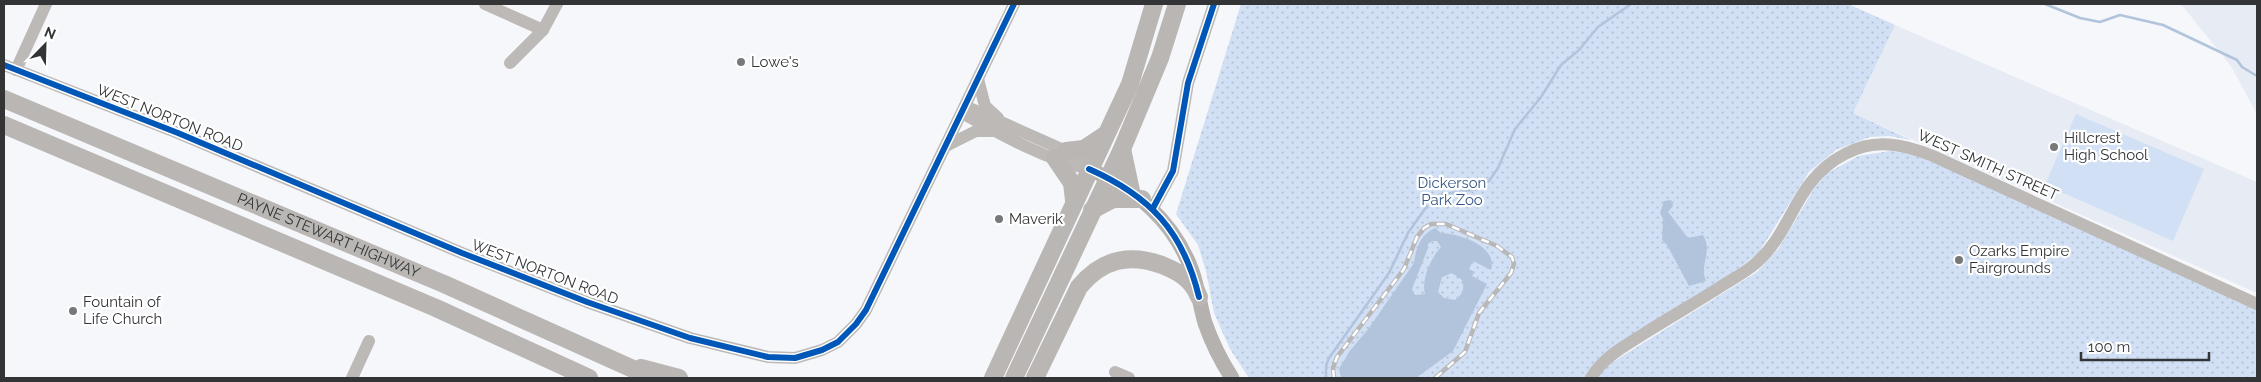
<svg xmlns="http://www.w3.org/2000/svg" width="2261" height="382" font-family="Raleway,sans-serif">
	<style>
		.built { fill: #e6ebf4 }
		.green { fill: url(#green-dots) }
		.pitch { fill: #d1e0f4 }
		.water { fill: #b1c4dc; fill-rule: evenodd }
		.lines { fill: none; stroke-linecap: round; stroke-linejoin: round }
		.stream { stroke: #b1c4dc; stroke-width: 2.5 }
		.minor { stroke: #bcb9b7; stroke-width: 12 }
		.major { stroke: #b4b1ae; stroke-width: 15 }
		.highway { stroke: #b9b6b4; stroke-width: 18 }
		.rail-casing { stroke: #b9b8b9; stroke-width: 4.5 }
		.rail { stroke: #fff; stroke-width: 2.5; stroke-dasharray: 8; stroke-linecap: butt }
		.cycleway-casing { stroke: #fff; stroke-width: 9 }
		.cycleway { stroke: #0057b8; stroke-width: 6 }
		.poi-dot { fill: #76787b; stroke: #fff; stroke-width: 2 }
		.labels { text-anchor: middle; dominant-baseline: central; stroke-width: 4.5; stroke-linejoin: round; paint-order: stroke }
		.poi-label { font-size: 15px; fill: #323436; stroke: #fff; text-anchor: start }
		.street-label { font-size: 15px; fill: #323436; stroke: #fff }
		.park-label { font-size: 15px; fill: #355986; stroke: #fff }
	</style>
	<defs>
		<pattern id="green-dots" width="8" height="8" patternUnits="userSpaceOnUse" patternTransform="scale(1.25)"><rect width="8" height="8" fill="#d1e0f4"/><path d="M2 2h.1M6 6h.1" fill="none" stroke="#b4c1d2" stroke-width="1.8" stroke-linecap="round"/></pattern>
	</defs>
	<rect width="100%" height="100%" fill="#f5f7fa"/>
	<!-- built -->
	<g class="built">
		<polygon points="2181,4 2257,4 2257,114 2231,66"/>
		<polygon points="1895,25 2257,182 2257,293 1853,113"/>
	</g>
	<!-- green -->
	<polygon class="green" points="1241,4 1848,4 1895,25 1853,113 1911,140 1889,136 1870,137 1836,150 1809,172 1758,254 1608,365 1757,272 1779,248 1815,187 1827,173 1844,164 1858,156 1890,151 1911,154 1952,170 2257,309 2257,378 1249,378 1230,349 1214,313 1206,271 1198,245 1176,214"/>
	<!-- pitch -->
	<polygon class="pitch" points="2076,114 2204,169 2173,241 2045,185"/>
	<!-- water -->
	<g class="water">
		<path d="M1671 200 1673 206 1668 212 1688 238 1703 235C1713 251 1699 265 1706 281L1689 286 1667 245 1662 240 1663 219 1660 213 1664 201Z"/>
		<path d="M1435 228 1441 233C1460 234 1498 246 1491 270L1473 261 1469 269 1475 272 1472 276 1487 284 1453 351 1416 378H1341L1339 369 1349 352 1369 328 1414 263C1416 248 1420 235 1435 228ZM1432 241H1437L1441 247C1431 258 1421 279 1425 294L1415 295 1412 289 1428 248V244ZM1452 273 1462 280C1465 289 1463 294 1455 300L1444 298 1438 292 1442 277Z"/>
	</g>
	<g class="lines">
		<!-- stream -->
		<g class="stream">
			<polyline points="2045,4 2080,18 2100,22 2120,15 2163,25 2237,60 2242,67 2257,76"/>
			<polyline points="1439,195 1478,189 1489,181 1498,168 1515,129 1541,97 1561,65 1579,50 1598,27 1631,4"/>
			<polyline points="1326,378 1326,366 1329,358 1389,273 1408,233 1427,206"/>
		</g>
		<!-- minor -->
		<g class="minor">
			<polyline points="485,4 543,30"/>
			<polyline points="510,63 543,30 557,4"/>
			<polyline points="4,65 178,133 462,253 587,302 690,338 768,357 795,358 822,350 838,342 856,324 866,310 1014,4"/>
			<polyline points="16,70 46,4"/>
			<polyline points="978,79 985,106 998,118"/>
			<polyline points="965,106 1077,156 1089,169"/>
			<path d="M962 113C1000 134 1046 160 1089 169"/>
			<polyline points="946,146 976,131 992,131"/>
			<polyline points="1153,208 1173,171 1188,83 1214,4"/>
			<polyline points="1115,372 1129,378"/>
			<polyline points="352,378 369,341"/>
			<path d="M1591 378C1603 357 1625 346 1645 333 1669 318 1693 304 1717 289 1729 281 1743 274 1755 264 1794 231 1793 181 1845 154 1875 138 1903 144 1933 156L2257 304"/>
		</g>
		<!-- major -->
		<path class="major" d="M1089 169C1137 190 1174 221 1192 271 1198 288 1200 306 1205 323 1212 343 1221 361 1232 378"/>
		<!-- highway -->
		<g class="highway">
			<path id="s1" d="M4 99 444 284 653 378"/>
			<polyline points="4,125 436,308 589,378"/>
			<polyline points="1122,149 1131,191"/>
			<polyline points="1066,151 1084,149 1105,135"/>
			<polyline points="1055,158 1072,183 1074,200"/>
			<polyline points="1092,210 1113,199 1142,199"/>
			<polyline points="641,368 679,378"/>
			<polyline points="993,378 1130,84 1154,4"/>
			<polyline points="1014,378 1122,149 1160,58 1177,4"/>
			<path d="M1035 378 1079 287C1102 259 1129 253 1162 265 1179 272 1192 279 1199 297"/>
		</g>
		<!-- rail casing -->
		<g class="rail-casing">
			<polyline id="rail" points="1334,378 1333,368 1337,357 1404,269 1417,237 1424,228 1431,224 1446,224 1497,246 1512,257 1514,264 1511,273 1479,313 1465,352 1435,378"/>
		</g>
		<!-- rail -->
		<use href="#rail" class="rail"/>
		<!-- cycleway casing -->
		<g class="cycleway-casing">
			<g id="cycleway">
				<polyline points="4,65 178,133 462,253 587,302 690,338 768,357 795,358 822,350 838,342 856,324 866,310 1014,4"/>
				<path d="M1089 169C1150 196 1183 231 1199 297"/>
				<polyline points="1153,208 1173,171 1188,83 1214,4"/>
			</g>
		</g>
		<!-- cycleway -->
		<use href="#cycleway" class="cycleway"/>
	</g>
	<!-- markers -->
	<g class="poi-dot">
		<circle cx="741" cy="62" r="5"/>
		<circle cx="2054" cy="147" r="5"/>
		<circle cx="999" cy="219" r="5"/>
		<circle cx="1959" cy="260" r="5"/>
		<circle cx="73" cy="311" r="5"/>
	</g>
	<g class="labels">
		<!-- poi labels -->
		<g class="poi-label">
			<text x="751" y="62">Lowe's</text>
			<text x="2064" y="138">Hillcrest<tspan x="2064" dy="17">High School</tspan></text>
			<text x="1009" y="219">Maverik</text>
			<text x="1969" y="251">Ozarks Empire<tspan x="1969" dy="17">Fairgrounds</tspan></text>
			<text x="83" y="302">Fountain of<tspan x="83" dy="17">Life Church</tspan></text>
		</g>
		<!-- street labels -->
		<g class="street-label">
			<text transform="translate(170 118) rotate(22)">WEST NORTON ROAD</text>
			<text transform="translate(1988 165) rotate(24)">WEST SMITH STREET</text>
			<text stroke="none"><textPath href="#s1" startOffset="352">PAYNE STEWART HIGHWAY</textPath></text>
			<text transform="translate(545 272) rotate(21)">WEST NORTON ROAD</text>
		</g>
		<!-- park labels -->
		<g class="park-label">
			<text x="1452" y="183">Dickerson<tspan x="1452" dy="17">Park Zoo</tspan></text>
		</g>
	</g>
	<!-- border -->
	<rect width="2261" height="382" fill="none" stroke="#323436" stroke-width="10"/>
	<!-- north arrow -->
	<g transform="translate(45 45) rotate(23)" stroke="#ffffff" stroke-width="4" paint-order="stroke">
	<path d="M0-4L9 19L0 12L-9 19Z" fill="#323436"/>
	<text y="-8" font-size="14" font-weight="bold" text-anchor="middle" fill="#323436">N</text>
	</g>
	<!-- scale -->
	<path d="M2081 352v8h128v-8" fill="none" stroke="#323436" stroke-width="2.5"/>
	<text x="2088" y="352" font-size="15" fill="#323436" stroke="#ffffff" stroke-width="4" paint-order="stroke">100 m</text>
</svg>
